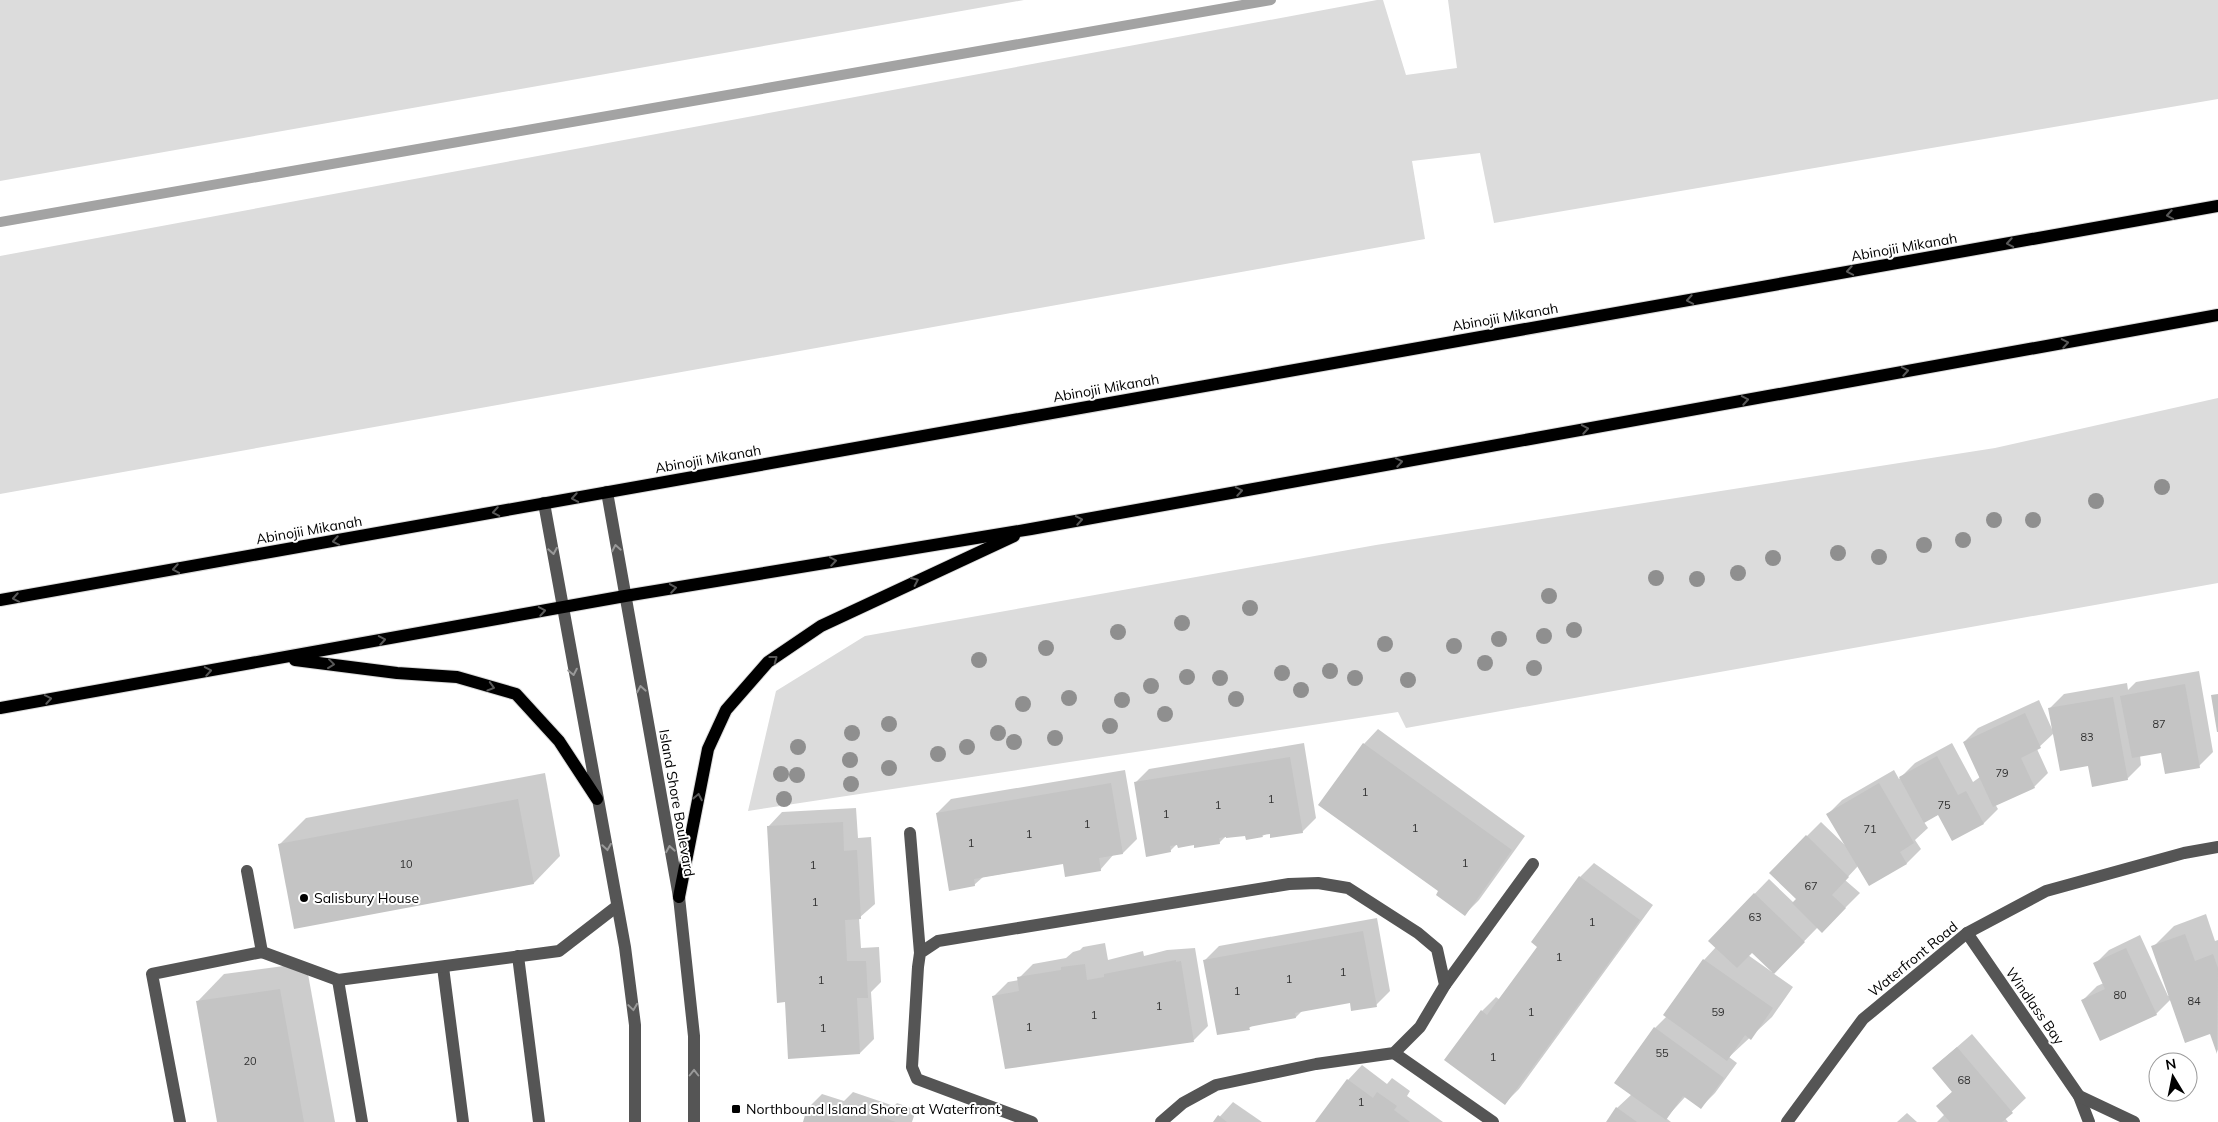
<svg xmlns="http://www.w3.org/2000/svg" width="2218" height="1122" font-family="Mulish,sans-serif">
	<style>
		.green { fill: #dcdcdc }
		.shadow { fill: #0003; fill-rule: evenodd }
		.lines { fill: none; stroke-linecap: round; stroke-linejoin: round }
		.stream { stroke: #a3a3a3; stroke-width: 10 }
		.building { fill: #c4c4c4 }
		.major-casing { stroke: #dbdbdb; stroke-width: 14 }
		.minor { stroke: #555; stroke-width: 12 }
		.major { stroke: #000; stroke-width: 12 }
		.tree { fill: #8f8f8f }
		.oneway { stroke: #595959 }
		.oneway2 { stroke: #999 }
		.poi-dot { fill: #000; stroke: #fff; stroke-width: 2 }
		.labels { text-anchor: middle; dominant-baseline: central; stroke-width: 4; stroke-linejoin: round; paint-order: stroke }
		.number-label { font-size: 11px; fill: #313131 }
		.street-label { font-size: 14px; fill: #000; stroke: #fff }
		.poi-label { font-size: 14px; fill: #000; stroke: #fff; text-anchor: start }
	</style>
	<rect width="100%" height="100%" fill="#fff"/>
	<!-- green -->
	<g class="green">
		<polygon points="0,0 1024,0 0,181"/>
		<polygon points="1377,0 1383,0 1406,75 1457,68 1448,0 2218,0 2218,99 1494,223 1480,153 1412,161 1425,239 0,494 0,256"/>
		<polygon points="2218,398 2218,583 1406,728 1398,712 748,811 776,691 865,636 1376,545 1995,448"/>
	</g>
	<!-- shadow -->
	<g class="shadow">
		<path d="M2199 671 2213 752 2199 766 2162 751 2140 755 2141 765 2127 779 2089 765 2054 733 2037 749 2048 773 2034 787 1995 804 1998 809 1984 823 1952 840 1939 814 1924 822 1928 828 1915 840 1921 849 1907 863 1869 885 1858 866 1845 880 1860 893 1822 931 1818 927 1773 973 1793 987 1772 1017 1729 1057 1737 1063 1715 1093 1701 1107 1686 1096 1666 1118 1671 1122H1607L1617 1108 1632 1094 1655 1028 1667 1016 1704 960 1716 947 1709 941 1769 879 1794 903 1797 899 1770 873 1821 822 1846 846 1828 814 1842 800 1894 770 1899 779 1915 763 1952 743 1973 782 1980 777 1964 742 1978 728 2039 700 2052 729 2050 708 2064 694 2127 683 2128 690 2136 682ZM1752 951 1773 971 1772 972 1748 955Z"/>
		<polygon points="1378,729 1525,836 1479,900 1465,914 1440,891 1320,805 1364,744"/>
		<polygon points="1304,743 1316,818 1302,832 1271,832 1262,836 1228,834 1219,843 1178,843 1170,851 1135,783 1149,769"/>
		<polygon points="1125,770 1137,839 1123,853 1114,854 1100,870 1064,863 983,877 974,885 937,813 951,799"/>
		<polygon points="545,773 560,856 534,883 279,845 306,818"/>
		<polygon points="856,808 858,838 871,837 875,904 859,918 861,948 879,947 881,982 871,992 874,1039 860,1053 786,1001 768,827 782,812"/>
		<polygon points="1594,863 1653,905 1519,1089 1505,1103 1482,1011 1496,997 1500,1000 1539,946 1533,942 1580,877"/>
		<polygon points="2206,914 2215,941 2218,940 2218,1052 2211,1033 2171,999 2156,1014 2083,1000 2097,986 2104,983 2095,964 2109,950 2140,935 2168,996 2170,995 2153,947 2174,926"/>
		<polygon points="1377,918 1390,991 1376,1005 1351,1002 1303,1010 1296,1017 1253,1025 1249,1028 1205,960 1219,946"/>
		<polygon points="1105,943 1108,960 1143,951 1144,956 1167,950 1195,948 1208,1026 1194,1040 1136,1048 994,996 1008,982 1019,980 1019,978 1033,964 1066,958 1073,952 1080,950 1083,947"/>
		<polygon points="306,963 335,1122 218,1122 198,1001 224,974"/>
		<polygon points="1972,1034 2026,1098 2005,1118 2008,1122 1937,1122 1945,1114 1938,1106 1953,1091 1933,1068"/>
		<polygon points="1362,1065 1387,1084 1392,1078 1410,1091 1407,1096 1443,1122 1317,1122 1348,1080"/>
		<polygon points="853,1092 894,1106 897,1103 916,1110 912,1122 804,1122 808,1108 822,1094 844,1101"/>
		<polygon points="1233,1102 1262,1122 1215,1122"/>
		<polygon points="1907,1113 1917,1122 1897,1122"/>
	</g>
	<g class="lines">
		<!-- stream -->
		<polyline class="stream" points="0,222 1271,0"/>
	</g>
	<!-- building -->
	<g class="building">
		<polygon points="2185,684 2200,768 2165,774 2161,753 2132,758 2120,696"/>
		<polygon points="2218,694 2218,732 2217,732 2211,695"/>
		<polygon points="2113,697 2128,780 2092,787 2088,766 2060,771 2048,708"/>
		<polygon points="2025,713 2041,748 2021,758 2035,788 1993,807 1963,742"/>
		<polygon points="1363,743 1512,850 1465,916 1436,895 1438,891 1318,805"/>
		<polygon points="1937,756 1958,795 1966,791 1984,824 1952,841 1938,815 1924,823 1899,777"/>
		<polygon points="1290,757 1303,833 1270,838 1270,834 1262,835 1263,837 1246,840 1245,836 1226,838 1226,837 1219,838 1220,844 1194,848 1194,845 1178,848 1177,845 1170,846 1171,852 1146,857 1134,782"/>
		<polygon points="1111,783 1123,854 1099,858 1101,871 1065,877 1063,864 974,879 975,886 949,891 936,813"/>
		<polygon points="1879,783 1914,843 1900,852 1907,864 1869,886 1826,814"/>
		<polygon points="518,799 534,884 294,929 278,844"/>
		<polygon points="843,822 844,851 857,850 861,919 845,920 847,961 866,961 868,998 857,998 860,1054 788,1059 785,1002 777,1003 767,826"/>
		<polygon points="1806,835 1849,877 1832,895 1846,908 1822,933 1792,903 1796,899 1769,873"/>
		<polygon points="1579,876 1640,920 1505,1105 1444,1060 1481,1010 1487,1015 1537,947 1531,942"/>
		<polygon points="1754,893 1805,942 1774,974 1752,953 1737,968 1708,941"/>
		<polygon points="1363,931 1377,1007 1351,1011 1350,1003 1295,1013 1296,1018 1249,1027 1250,1030 1217,1035 1203,960"/>
		<polygon points="2185,934 2195,961 2213,954 2218,968 2217,1054 2210,1034 2185,1043 2151,946"/>
		<polygon points="2126,948 2157,1015 2100,1041 2081,1000 2105,989 2093,963"/>
		<polygon points="1703,959 1773,1008 1751,1040 1745,1035 1727,1061 1663,1015"/>
		<polygon points="1176,960 1176,962 1181,961 1194,1042 1005,1069 992,996 1019,991 1017,977 1061,970 1061,967 1085,964 1087,980 1104,977 1104,974"/>
		<polygon points="280,989 304,1122 217,1122 196,1001"/>
		<polygon points="1654,1027 1724,1078 1701,1109 1683,1096 1666,1120 1614,1083"/>
		<polygon points="1957,1047 2013,1113 2002,1122 1950,1122 1936,1106 1952,1092 1932,1068"/>
		<polygon points="1347,1079 1373,1098 1377,1092 1397,1106 1394,1110 1410,1122 1315,1122"/>
		<polygon points="837,1106 880,1119 881,1117 896,1122 803,1122 807,1108 834,1116"/>
		<polygon points="1616,1107 1637,1122 1606,1122"/>
		<polygon points="1218,1115 1227,1122 1213,1122"/>
	</g>
	<g class="lines">
		<!-- major casing -->
		<g class="major-casing">
			<g id="major">
				<polyline points="0,600 2218,206"/>
				<polyline points="295,660 397,673 457,677 516,694 559,741 597,799"/>
				<polyline points="0,708 625,596 1031,529 2218,315"/>
				<polyline points="679,897 708,749 726,710 768,662 821,626 1014,536"/>
			</g>
		</g>
		<!-- minor -->
		<g class="minor">
			<polyline points="607,492 679,897 694,1036 694,1122"/>
			<polyline points="544,503 625,947 635,1025 635,1122"/>
			<polyline points="910,833 920,953"/>
			<polyline points="247,871 262,952 338,980"/>
			<polyline points="1967,933 2079,1096 2089,1122"/>
			<polyline points="518,956 539,1122"/>
			<polyline points="443,967 463,1122"/>
			<polyline points="1445,985 1533,864"/>
			<polyline points="1394,1053 1493,1122"/>
			<polyline points="2079,1096 2134,1122"/>
			<polyline points="180,1122 152,974 262,952"/>
			<polyline points="362,1122 338,980 559,951 616,907"/>
			<polyline points="1032,1122 917,1079 912,1067 918,967 920,953 938,941 1289,884 1318,883 1348,888 1418,933 1437,949 1445,985 1420,1027 1394,1053 1316,1064 1216,1085 1183,1103 1161,1122"/>
			<polyline points="1787,1122 1863,1019 1967,933 2046,891 2184,853 2218,847"/>
		</g>
		<!-- major -->
		<use href="#major" class="major"/>
	</g>
	<!-- trees -->
	<g class="tree">
		<circle cx="2162" cy="487" r="8"/>
		<circle cx="2096" cy="501" r="8"/>
		<circle cx="1994" cy="520" r="8"/>
		<circle cx="2033" cy="520" r="8"/>
		<circle cx="1963" cy="540" r="8"/>
		<circle cx="1924" cy="545" r="8"/>
		<circle cx="1838" cy="553" r="8"/>
		<circle cx="1879" cy="557" r="8"/>
		<circle cx="1773" cy="558" r="8"/>
		<circle cx="1738" cy="573" r="8"/>
		<circle cx="1656" cy="578" r="8"/>
		<circle cx="1697" cy="579" r="8"/>
		<circle cx="1549" cy="596" r="8"/>
		<circle cx="1250" cy="608" r="8"/>
		<circle cx="1182" cy="623" r="8"/>
		<circle cx="1574" cy="630" r="8"/>
		<circle cx="1118" cy="632" r="8"/>
		<circle cx="1544" cy="636" r="8"/>
		<circle cx="1499" cy="639" r="8"/>
		<circle cx="1385" cy="644" r="8"/>
		<circle cx="1454" cy="646" r="8"/>
		<circle cx="1046" cy="648" r="8"/>
		<circle cx="979" cy="660" r="8"/>
		<circle cx="1485" cy="663" r="8"/>
		<circle cx="1534" cy="668" r="8"/>
		<circle cx="1330" cy="671" r="8"/>
		<circle cx="1282" cy="673" r="8"/>
		<circle cx="1187" cy="677" r="8"/>
		<circle cx="1220" cy="678" r="8"/>
		<circle cx="1355" cy="678" r="8"/>
		<circle cx="1408" cy="680" r="8"/>
		<circle cx="1151" cy="686" r="8"/>
		<circle cx="1301" cy="690" r="8"/>
		<circle cx="1069" cy="698" r="8"/>
		<circle cx="1236" cy="699" r="8"/>
		<circle cx="1122" cy="700" r="8"/>
		<circle cx="1023" cy="704" r="8"/>
		<circle cx="1165" cy="714" r="8"/>
		<circle cx="889" cy="724" r="8"/>
		<circle cx="1110" cy="726" r="8"/>
		<circle cx="852" cy="733" r="8"/>
		<circle cx="998" cy="733" r="8"/>
		<circle cx="1055" cy="738" r="8"/>
		<circle cx="1014" cy="742" r="8"/>
		<circle cx="798" cy="747" r="8"/>
		<circle cx="967" cy="747" r="8"/>
		<circle cx="938" cy="754" r="8"/>
		<circle cx="850" cy="760" r="8"/>
		<circle cx="889" cy="768" r="8"/>
		<circle cx="781" cy="774" r="8"/>
		<circle cx="797" cy="775" r="8"/>
		<circle cx="851" cy="784" r="8"/>
		<circle cx="784" cy="799" r="8"/>
	</g>
	<!-- one-way arrows -->
	<defs><path id="oneway-chevron" d="M-2-3.5L2.5 0L-2 3.5" fill="none" stroke-width="1.6" stroke-linecap="round" stroke-linejoin="round" transform="scale(1.25)"/></defs>
	<g class="oneway">
		<use href="#oneway-chevron" transform="translate(2170 215) rotate(170)"/>
		<use href="#oneway-chevron" transform="translate(2010 243) rotate(170)"/>
		<use href="#oneway-chevron" transform="translate(1850 271) rotate(170)"/>
		<use href="#oneway-chevron" transform="translate(1690 300) rotate(170)"/>
		<use href="#oneway-chevron" transform="translate(2065 343) rotate(-10)"/>
		<use href="#oneway-chevron" transform="translate(1905 371) rotate(-10)"/>
		<use href="#oneway-chevron" transform="translate(1745 400) rotate(-10)"/>
		<use href="#oneway-chevron" transform="translate(1585 429) rotate(-10)"/>
		<use href="#oneway-chevron" transform="translate(1399 462) rotate(-10)"/>
		<use href="#oneway-chevron" transform="translate(1239 491) rotate(-10)"/>
		<use href="#oneway-chevron" transform="translate(575 498) rotate(170)"/>
		<use href="#oneway-chevron" transform="translate(496 512) rotate(170)"/>
		<use href="#oneway-chevron" transform="translate(1079 520) rotate(-10)"/>
		<use href="#oneway-chevron" transform="translate(336 541) rotate(170)"/>
		<use href="#oneway-chevron" transform="translate(833 561) rotate(-9)"/>
		<use href="#oneway-chevron" transform="translate(176 569) rotate(170)"/>
		<use href="#oneway-chevron" transform="translate(915 581) rotate(-25)"/>
		<use href="#oneway-chevron" transform="translate(673 588) rotate(-9)"/>
		<use href="#oneway-chevron" transform="translate(16 598) rotate(170)"/>
		<use href="#oneway-chevron" transform="translate(542 611) rotate(-10)"/>
		<use href="#oneway-chevron" transform="translate(382 640) rotate(-10)"/>
		<use href="#oneway-chevron" transform="translate(774 659) rotate(-37)"/>
		<use href="#oneway-chevron" transform="translate(331 664) rotate(7)"/>
		<use href="#oneway-chevron" transform="translate(208 671) rotate(-10)"/>
		<use href="#oneway-chevron" transform="translate(491 687) rotate(16)"/>
		<use href="#oneway-chevron" transform="translate(48 699) rotate(-10)"/>
		<use href="#oneway-chevron" transform="translate(698 797) rotate(-79)"/>
	</g>
	<g class="oneway2">
		<use href="#oneway-chevron" transform="translate(616 548) rotate(-100)"/>
		<use href="#oneway-chevron" transform="translate(553 551) rotate(80)"/>
		<use href="#oneway-chevron" transform="translate(573 672) rotate(79)"/>
		<use href="#oneway-chevron" transform="translate(641 689) rotate(-100)"/>
		<use href="#oneway-chevron" transform="translate(607 847) rotate(81)"/>
		<use href="#oneway-chevron" transform="translate(670 849) rotate(-100)"/>
		<use href="#oneway-chevron" transform="translate(633 1007) rotate(82)"/>
		<use href="#oneway-chevron" transform="translate(694 1073) rotate(-90)"/>
	</g>
	<!-- markers -->
	<g class="poi-dot">
		<circle cx="304" cy="898" r="5"/>
		<rect x="731" y="1104" width="10" height="10" rx="2.5"/>
	</g>
	<g class="labels">
		<!-- number labels -->
		<g class="number-label">
			<text x="2159" y="724">87</text>
			<text x="2087" y="737">83</text>
			<text x="2002" y="773">79</text>
			<text x="1365" y="792">1</text>
			<text x="1271" y="799">1</text>
			<text x="1218" y="805">1</text>
			<text x="1944" y="805">75</text>
			<text x="1166" y="814">1</text>
			<text x="1087" y="824">1</text>
			<text x="1415" y="828">1</text>
			<text x="1870" y="829">71</text>
			<text x="1029" y="834">1</text>
			<text x="971" y="843">1</text>
			<text x="1465" y="863">1</text>
			<text x="406" y="864">10</text>
			<text x="813" y="865">1</text>
			<text x="1811" y="886">67</text>
			<text x="815" y="902">1</text>
			<text x="1755" y="917">63</text>
			<text x="1592" y="922">1</text>
			<text x="1559" y="957">1</text>
			<text x="1343" y="972">1</text>
			<text x="1289" y="979">1</text>
			<text x="821" y="980">1</text>
			<text x="1237" y="991">1</text>
			<text x="2120" y="995">80</text>
			<text x="2194" y="1001">84</text>
			<text x="1159" y="1006">1</text>
			<text x="1531" y="1012">1</text>
			<text x="1718" y="1012">59</text>
			<text x="1094" y="1015">1</text>
			<text x="1029" y="1027">1</text>
			<text x="823" y="1028">1</text>
			<text x="1662" y="1053">55</text>
			<text x="1493" y="1057">1</text>
			<text x="250" y="1061">20</text>
			<text x="1964" y="1080">68</text>
			<text x="1361" y="1102">1</text>
		</g>
		<!-- street labels -->
		<g class="street-label">
			<text transform="translate(1904 247) rotate(-10)">Abinojii Mikanah</text>
			<text transform="translate(1505 317) rotate(-10)">Abinojii Mikanah</text>
			<text transform="translate(1106 388) rotate(-10)">Abinojii Mikanah</text>
			<text transform="translate(708 459) rotate(-10)">Abinojii Mikanah</text>
			<text transform="translate(309 530) rotate(-10)">Abinojii Mikanah</text>
			<text transform="translate(677 803) rotate(80)">Island Shore Boulevard</text>
			<text transform="translate(1913 959) rotate(-39)">Waterfront Road</text>
			<text transform="translate(2035 1006) rotate(55)">Windlass Bay</text>
		</g>
		<!-- poi labels -->
		<g class="poi-label">
			<text x="314" y="898">Salisbury House</text>
			<text x="746" y="1109">Northbound Island Shore at Waterfront</text>
		</g>
	</g>
	<!-- north arrow -->
	<g transform="translate(2173 1077) rotate(350)"><circle r="24" fill="#ffffff" stroke="#999999"/>
	<path d="M0-4L9 19L0 12L-9 19Z" fill="#000000"/>
	<text y="-8" font-size="14" font-weight="bold" text-anchor="middle" fill="#000000">N</text>
	</g>
</svg>
